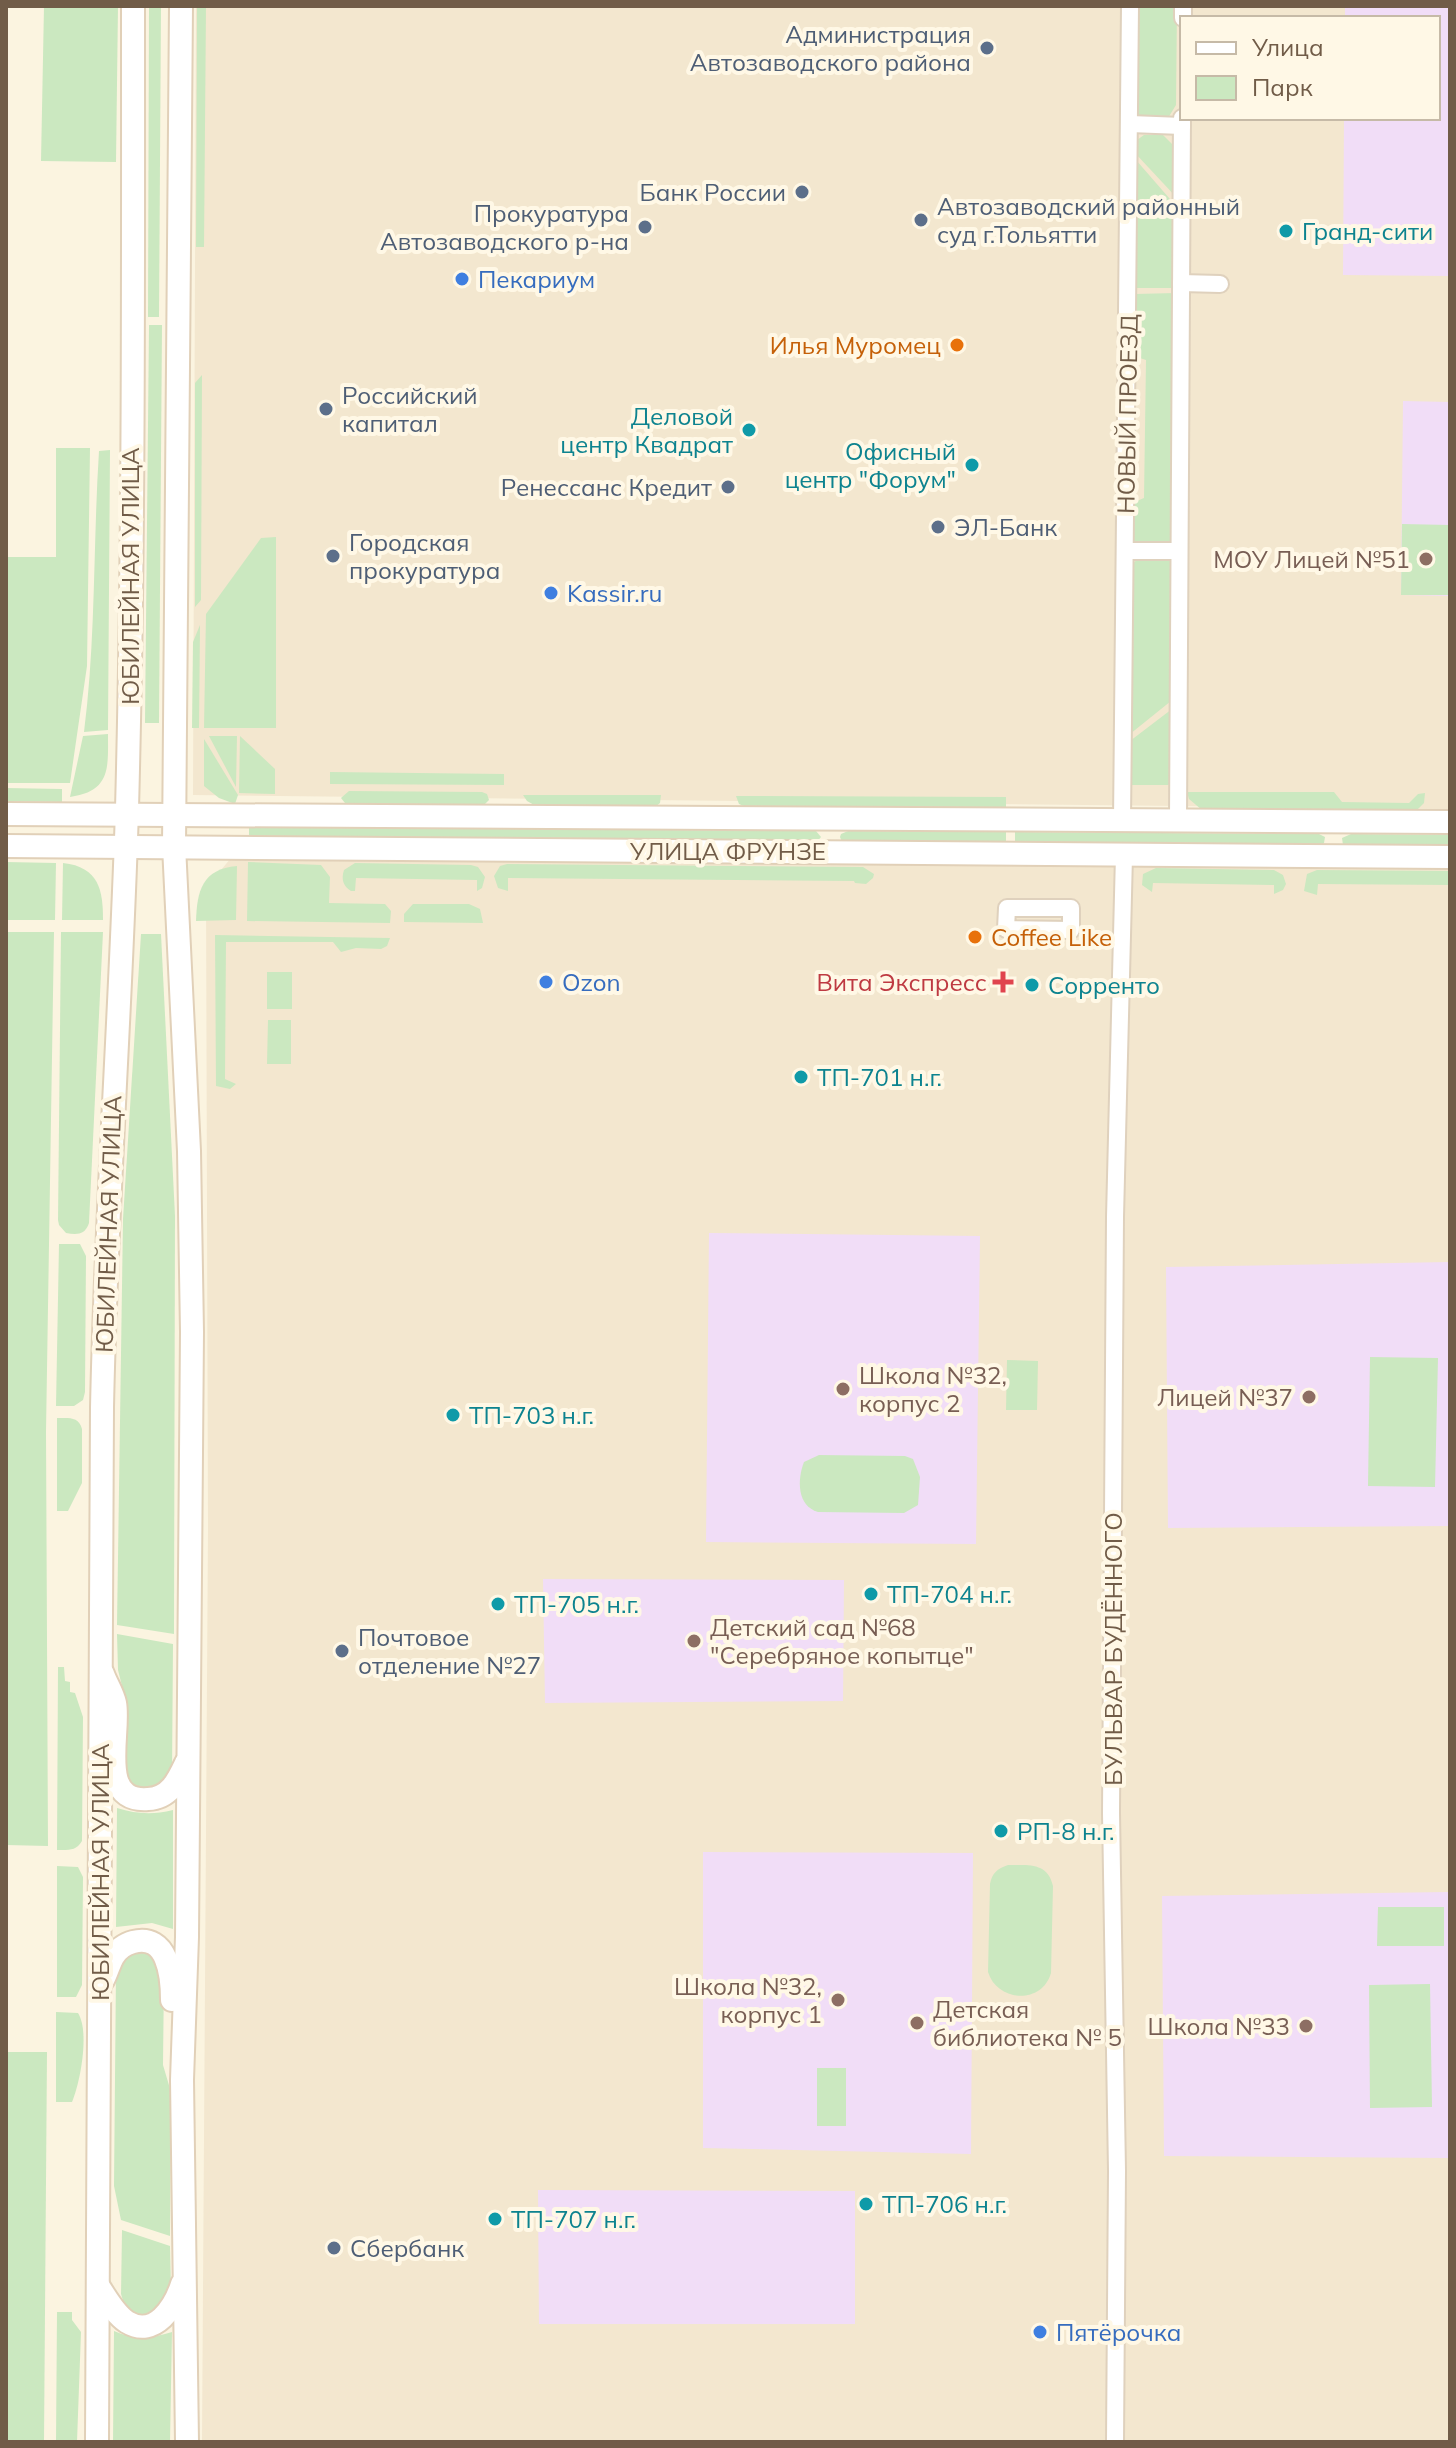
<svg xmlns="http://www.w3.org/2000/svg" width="1456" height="2448" font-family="Mulish,sans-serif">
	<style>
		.residential { fill: #f3e7cf; fill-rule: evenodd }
		.education { fill: #f1ddf7 }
		.green { fill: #cbe8c0 }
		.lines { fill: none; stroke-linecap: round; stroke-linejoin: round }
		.street-casing { stroke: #dfd1bd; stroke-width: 20 }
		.secondary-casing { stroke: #e1d0b8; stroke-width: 26 }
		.street { stroke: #fff; stroke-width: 16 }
		.secondary { stroke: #fff; stroke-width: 22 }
		.service-dot { fill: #5c6f8a; stroke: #fff8e6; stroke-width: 3 }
		.culture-dot { fill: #0f9aa8; stroke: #fff8e6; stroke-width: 3 }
		.shop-dot { fill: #3f7fe0; stroke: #fff8e6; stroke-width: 3 }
		.food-dot { fill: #e8710a; stroke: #fff8e6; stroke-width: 3 }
		.education-dot { fill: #8d6e63; stroke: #fff8e6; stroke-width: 3 }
		.health-dot { fill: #e0444e; stroke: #fff8e6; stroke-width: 3 }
		.labels { text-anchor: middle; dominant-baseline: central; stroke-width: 8; stroke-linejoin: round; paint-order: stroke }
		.service-label { font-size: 24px; fill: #4e5e75; stroke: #fff8e6; text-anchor: start }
		.culture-label { font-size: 24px; fill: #0d838f; stroke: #fff8e6; text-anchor: start }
		.shop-label { font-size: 24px; fill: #366cbe; stroke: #fff8e6; text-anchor: start }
		.food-label { font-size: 24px; fill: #c56008; stroke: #fff8e6; text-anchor: end }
		.street-label { font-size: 24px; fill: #715c48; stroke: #fff8e6 }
		.education-label { font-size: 24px; fill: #785e54; stroke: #fff8e6; text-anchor: end }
		.health-label { font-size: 24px; fill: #be3a42; stroke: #fff8e6; text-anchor: end }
	</style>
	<rect width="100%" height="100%" fill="#fbf4e0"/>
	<!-- residential -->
	<g class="residential">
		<path d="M196 6H1450V809L193 795ZM1182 18H1438V118H1182Z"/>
		<polygon points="231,858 1450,869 1450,2442 202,2442 208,1528 206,888"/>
	</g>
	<!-- education -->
	<g class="education">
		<polygon points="1345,6 1450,6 1450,276 1343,275 1344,118 1438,118 1438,18 1345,18"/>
		<polygon points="1403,401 1450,402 1450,683 1450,596 1401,595"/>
		<polygon points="709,1233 980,1236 976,1544 706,1542"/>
		<polygon points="1450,1262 1450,1526 1168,1528 1166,1267"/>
		<polygon points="543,1579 844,1580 843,1701 545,1703"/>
		<polygon points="703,1852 973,1853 971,2154 703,2148"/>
		<polygon points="1450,1892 1450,2158 1164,2156 1162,1896"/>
		<polygon points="538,2190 855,2191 855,2324 539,2324"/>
	</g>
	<!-- green -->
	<g class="green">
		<polygon points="44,6 118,6 116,162 41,161"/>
		<polygon points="149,6 161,6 159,317 148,317"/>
		<polygon points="197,6 206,6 204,247 196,247"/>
		<polygon points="1136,6 1177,6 1176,105 1168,118 1138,119 1135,112"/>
		<polygon points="1144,135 1163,135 1175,147 1177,198 1135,153 1137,140"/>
		<polygon points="1136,160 1176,206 1176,288 1135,288"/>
		<polygon points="1176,293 1172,543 1136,545 1131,537 1132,503 1144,498 1146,360 1134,356 1135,294"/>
		<polygon points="149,325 162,325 159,723 145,723"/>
		<polygon points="202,375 201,600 195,607 195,383"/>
		<polygon points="56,448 90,448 87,666 70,783 6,783 6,557 56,557"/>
		<path d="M110 450 108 730 84 732C96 639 93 544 99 451Z"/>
		<polygon points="1402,524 1450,525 1450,595 1401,595"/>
		<polygon points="276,537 276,728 204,728 206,614 261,538"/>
		<polygon points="1166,558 1172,561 1171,701 1130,734 1131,565 1138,559"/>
		<polygon points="200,625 199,728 192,728 193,642"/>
		<polygon points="1172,709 1171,785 1131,785 1130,741"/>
		<path d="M108 734C108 768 111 791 70 797L83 736Z"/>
		<polygon points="209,736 237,736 236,787"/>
		<polygon points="240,736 275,769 275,794 239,793"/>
		<polygon points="204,739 238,795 235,804 219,798 204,786"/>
		<polygon points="330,772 504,774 504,785 330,784"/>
		<polygon points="6,788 62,789 62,802 6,801"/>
		<polygon points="349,791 482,792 487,794 489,800 483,806 345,803 341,798"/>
		<polygon points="1187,792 1334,792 1342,802 1409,803 1418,794 1425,793 1424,803 1416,811 1202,810 1189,799"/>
		<polygon points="523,795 661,795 660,803 655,807 536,806 527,801"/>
		<polygon points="736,796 1006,797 1006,809 746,807 739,804"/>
		<polygon points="249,827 816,831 821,837 816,843 249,839"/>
		<polygon points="848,831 1006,832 1006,844 842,842 840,837 841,834"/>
		<polygon points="1015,832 1319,834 1325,837 1324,843 1319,847 1015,844"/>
		<polygon points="1351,834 1450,835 1450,848 1343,845 1342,838"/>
		<polygon points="6,862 56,863 55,920 6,920"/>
		<polygon points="248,862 321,865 330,877 329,903 385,904 391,911 390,923 247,921"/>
		<path d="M63 863C99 867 103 890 103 920H62Z"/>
		<path d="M355 863 471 865 478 867 485 877 482 888 477 891V880L356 878 355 891H351C343 886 341 879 344 870Z"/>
		<polygon points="507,864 863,867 874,874 873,878 866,884 855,883 854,881 508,878 508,891 498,888 494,876 500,866"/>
		<path d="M237 866 236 920 196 921C197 891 202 869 237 866Z"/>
		<polygon points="1156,868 1274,870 1283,875 1286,884 1283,890 1274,894 1274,885 1153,883 1152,892 1142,885 1143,874"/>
		<polygon points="1317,870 1450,871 1450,885 1318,884 1317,895 1304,891 1307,874"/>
		<polygon points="413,904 469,904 480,909 483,923 404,922 404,914"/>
		<polygon points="6,932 54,932 46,1432 48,1846 6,1845"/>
		<path d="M61 932H103L89 1223C85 1235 77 1235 66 1233L59 1225 58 1220Z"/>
		<polygon points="141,934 161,934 175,1216 174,1634 117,1625 123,1219"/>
		<polygon points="215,935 390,938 387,946 381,949 356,948 341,952 333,942 226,942 225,1079 236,1084 230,1089 216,1086"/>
		<rect x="267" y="972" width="25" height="37"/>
		<polygon points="268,1020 291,1020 291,1064 267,1064"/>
		<polygon points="59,1244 80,1244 86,1256 85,1392 83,1400 74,1406 56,1406"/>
		<polygon points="1370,1357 1438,1358 1435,1487 1368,1486"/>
		<polygon points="1007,1360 1038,1361 1037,1410 1006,1410"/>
		<path d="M57 1418C68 1418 79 1416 82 1429V1483L68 1511H57Z"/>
		<path d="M819 1455 905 1456 913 1459 920 1477 918 1505 904 1513 818 1512C797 1506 797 1480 804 1462Z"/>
		<polygon points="117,1634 173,1644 172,1775 151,1791 132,1786 123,1767 123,1690 118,1670"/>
		<path d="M58 1667H64L65 1681 70 1682V1692L75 1693 83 1717 82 1841C76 1851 69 1850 57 1850Z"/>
		<path d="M117 1808C137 1814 152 1815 173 1810V1929L152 1923 116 1927Z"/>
		<path d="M1008 1865C1028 1865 1048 1862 1053 1886L1051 1973C1042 2005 997 2002 988 1972L990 1884C992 1873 997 1869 1008 1865Z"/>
		<polygon points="57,1866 78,1867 83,1877 82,1985 76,1997 57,1997"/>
		<polygon points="1378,1907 1444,1907 1444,1946 1377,1946"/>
		<polygon points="147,1947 164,1975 163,2065 171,2092 170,2236 121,2220 114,2186 116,1971 124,1954"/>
		<polygon points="1430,1984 1432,2107 1370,2108 1369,1985"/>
		<path d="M56 2012 78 2013C90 2032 80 2083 72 2102H56Z"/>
		<polygon points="6,2052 47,2052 44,2442 6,2442"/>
		<rect x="817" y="2068" width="29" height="58"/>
		<polygon points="122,2230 170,2246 171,2289 160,2312 142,2316 125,2307 121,2294"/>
		<polygon points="57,2312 72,2312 72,2320 81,2332 77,2442 56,2442"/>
		<path d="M114 2331C135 2340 150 2339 172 2332L170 2442H113Z"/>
	</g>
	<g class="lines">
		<!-- street casing -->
		<g class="street-casing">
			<g id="street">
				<polyline points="1183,18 1183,6"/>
				<polyline points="1130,124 1182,126"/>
				<polyline points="1181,283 1220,284"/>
				<polyline points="1125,551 1179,551"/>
				<polyline points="1122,821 1130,6"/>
				<polyline points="1178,821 1182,118"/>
				<polygon points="1007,908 1071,908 1071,930 1006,929"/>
				<polyline points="1115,2442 1117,2171 1111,1813 1115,1217 1124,855"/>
			</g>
		</g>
		<!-- secondary casing -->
		<g class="secondary-casing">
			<g id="secondary">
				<polyline points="181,6 174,846 189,1151 192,1332 187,1937 182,2080 187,2442"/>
				<polyline points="6,814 1450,822"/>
				<polyline points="6,846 1450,857"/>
				<path d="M103 1674C106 1683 113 1693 115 1703 121 1732 96 1803 148 1799 170 1798 178 1780 186 1763"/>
				<path d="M103 1980C107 1973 109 1964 113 1957 117 1950 125 1944 133 1942 168 1933 172 1976 172 2000"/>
				<path d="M99 2287C107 2299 115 2314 127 2322 155 2339 175 2306 182 2284"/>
				<path d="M97 2442 102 1408C106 1208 121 1009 127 809 134 542 133 274 133 6"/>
			</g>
		</g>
		<!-- street -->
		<use href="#street" class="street"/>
		<!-- secondary -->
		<use href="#secondary" class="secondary"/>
	</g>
	<!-- markers -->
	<g class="service-dot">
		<circle cx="987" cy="48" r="8"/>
		<circle cx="802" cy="192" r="8"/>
		<circle cx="921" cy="220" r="8"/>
		<circle cx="645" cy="227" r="8"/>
		<circle cx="326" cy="409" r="8"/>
		<circle cx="728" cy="487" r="8"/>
		<circle cx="938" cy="527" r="8"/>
		<circle cx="333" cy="556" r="8"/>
		<circle cx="342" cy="1651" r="8"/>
		<circle cx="334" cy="2248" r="8"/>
	</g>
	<g class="culture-dot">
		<circle cx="1286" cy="231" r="8"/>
		<circle cx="749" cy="430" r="8"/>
		<circle cx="972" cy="465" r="8"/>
		<circle cx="1032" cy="985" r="8"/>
		<circle cx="801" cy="1077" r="8"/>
		<circle cx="453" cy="1415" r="8"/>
		<circle cx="871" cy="1594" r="8"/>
		<circle cx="498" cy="1604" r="8"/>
		<circle cx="1001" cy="1831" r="8"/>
		<circle cx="866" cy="2204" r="8"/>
		<circle cx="495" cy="2219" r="8"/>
	</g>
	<g class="shop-dot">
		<circle cx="462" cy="279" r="8"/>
		<circle cx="551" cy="593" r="8"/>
		<circle cx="546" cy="982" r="8"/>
		<circle cx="1040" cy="2332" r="8"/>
	</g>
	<g class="food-dot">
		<circle cx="957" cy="345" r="8"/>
		<circle cx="975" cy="937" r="8"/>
	</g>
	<g class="education-dot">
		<circle cx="1426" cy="559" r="8"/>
		<circle cx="843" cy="1389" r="8"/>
		<circle cx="1309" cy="1397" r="8"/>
		<circle cx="694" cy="1641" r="8"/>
		<circle cx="838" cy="2000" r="8"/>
		<circle cx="917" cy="2023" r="8"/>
		<circle cx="1306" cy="2026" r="8"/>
	</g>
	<path class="health-dot" d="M999 970h8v8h8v8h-8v8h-8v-8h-8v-8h8z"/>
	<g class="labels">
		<!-- service labels -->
		<g class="service-label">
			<text x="971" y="34" text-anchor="end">Администрация<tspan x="971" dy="28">Автозаводского района</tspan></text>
			<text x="786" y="192" text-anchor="end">Банк России</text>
			<text x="937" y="206">Автозаводский районный<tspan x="937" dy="28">суд г.Тольятти</tspan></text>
			<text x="629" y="213" text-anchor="end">Прокуратура<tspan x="629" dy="28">Автозаводского р-на</tspan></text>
			<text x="342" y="395">Российский<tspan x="342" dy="28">капитал</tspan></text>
			<text x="712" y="487" text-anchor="end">Ренессанс Кредит</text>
			<text x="954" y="527">ЭЛ-Банк</text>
			<text x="349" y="542">Городская<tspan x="349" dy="28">прокуратура</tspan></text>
			<text x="358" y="1637">Почтовое<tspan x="358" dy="28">отделение №27</tspan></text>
			<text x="350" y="2248">Сбербанк</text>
		</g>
		<!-- culture labels -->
		<g class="culture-label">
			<text x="1302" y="231">Гранд-сити</text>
			<text x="733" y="416" text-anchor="end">Деловой<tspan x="733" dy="28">центр Квадрат</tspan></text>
			<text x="956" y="451" text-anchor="end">Офисный<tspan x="956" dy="28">центр "Форум"</tspan></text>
			<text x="1048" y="985">Сорренто</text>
			<text x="817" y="1077">ТП-701 н.г.</text>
			<text x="469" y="1415">ТП-703 н.г.</text>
			<text x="887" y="1594">ТП-704 н.г.</text>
			<text x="514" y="1604">ТП-705 н.г.</text>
			<text x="1017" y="1831">РП-8 н.г.</text>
			<text x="882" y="2204">ТП-706 н.г.</text>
			<text x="511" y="2219">ТП-707 н.г.</text>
		</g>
		<!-- shop labels -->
		<g class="shop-label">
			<text x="478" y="279">Пекариум</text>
			<text x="567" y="593">Kassir.ru</text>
			<text x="562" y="982">Ozon</text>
			<text x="1056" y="2332">Пятёрочка</text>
		</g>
		<!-- food labels -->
		<g class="food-label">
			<text x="941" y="345">Илья Муромец</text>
			<text x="991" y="937" text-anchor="start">Coffee Like</text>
		</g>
		<!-- street labels -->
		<g class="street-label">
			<text transform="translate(1127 414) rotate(-89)">НОВЫЙ ПРОЕЗД</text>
			<text transform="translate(130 576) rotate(-90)">ЮБИЛЕЙНАЯ УЛИЦА</text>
			<text x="728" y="851">УЛИЦА ФРУНЗЕ</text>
			<text transform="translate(108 1224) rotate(-88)">ЮБИЛЕЙНАЯ УЛИЦА</text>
			<text transform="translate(1113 1649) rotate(-90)">БУЛЬВАР БУДЁННОГО</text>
			<text transform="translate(100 1872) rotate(-90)">ЮБИЛЕЙНАЯ УЛИЦА</text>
		</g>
		<!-- education labels -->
		<g class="education-label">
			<text x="1410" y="559">МОУ Лицей №51</text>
			<text x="859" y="1375" text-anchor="start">Школа №32,<tspan x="859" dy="28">корпус 2</tspan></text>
			<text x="1293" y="1397">Лицей №37</text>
			<text x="710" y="1627" text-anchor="start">Детский сад №68<tspan x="710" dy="28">"Серебряное копытце"</tspan></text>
			<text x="822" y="1986">Школа №32,<tspan x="822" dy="28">корпус 1</tspan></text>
			<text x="933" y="2009" text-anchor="start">Детская<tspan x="933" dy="28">библиотека № 5</tspan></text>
			<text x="1290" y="2026">Школа №33</text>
		</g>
		<!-- health labels -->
		<g class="health-label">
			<text x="987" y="982">Вита Экспресс</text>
		</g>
	</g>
	<!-- border -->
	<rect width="1456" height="2448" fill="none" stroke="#715c48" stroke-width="16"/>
	<!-- legend -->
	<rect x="1180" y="16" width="260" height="104" fill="#fff8e6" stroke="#c6baa7" stroke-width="2"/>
	<rect x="1196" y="42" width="40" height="12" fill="#ffffff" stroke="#c6baa7" stroke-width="2"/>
	<text x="1252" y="56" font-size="24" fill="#715c48">Улица</text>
	<rect x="1196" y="76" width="40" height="24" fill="#cbe8c0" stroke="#c6baa7" stroke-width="2"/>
	<text x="1252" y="96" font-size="24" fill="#715c48">Парк</text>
</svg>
